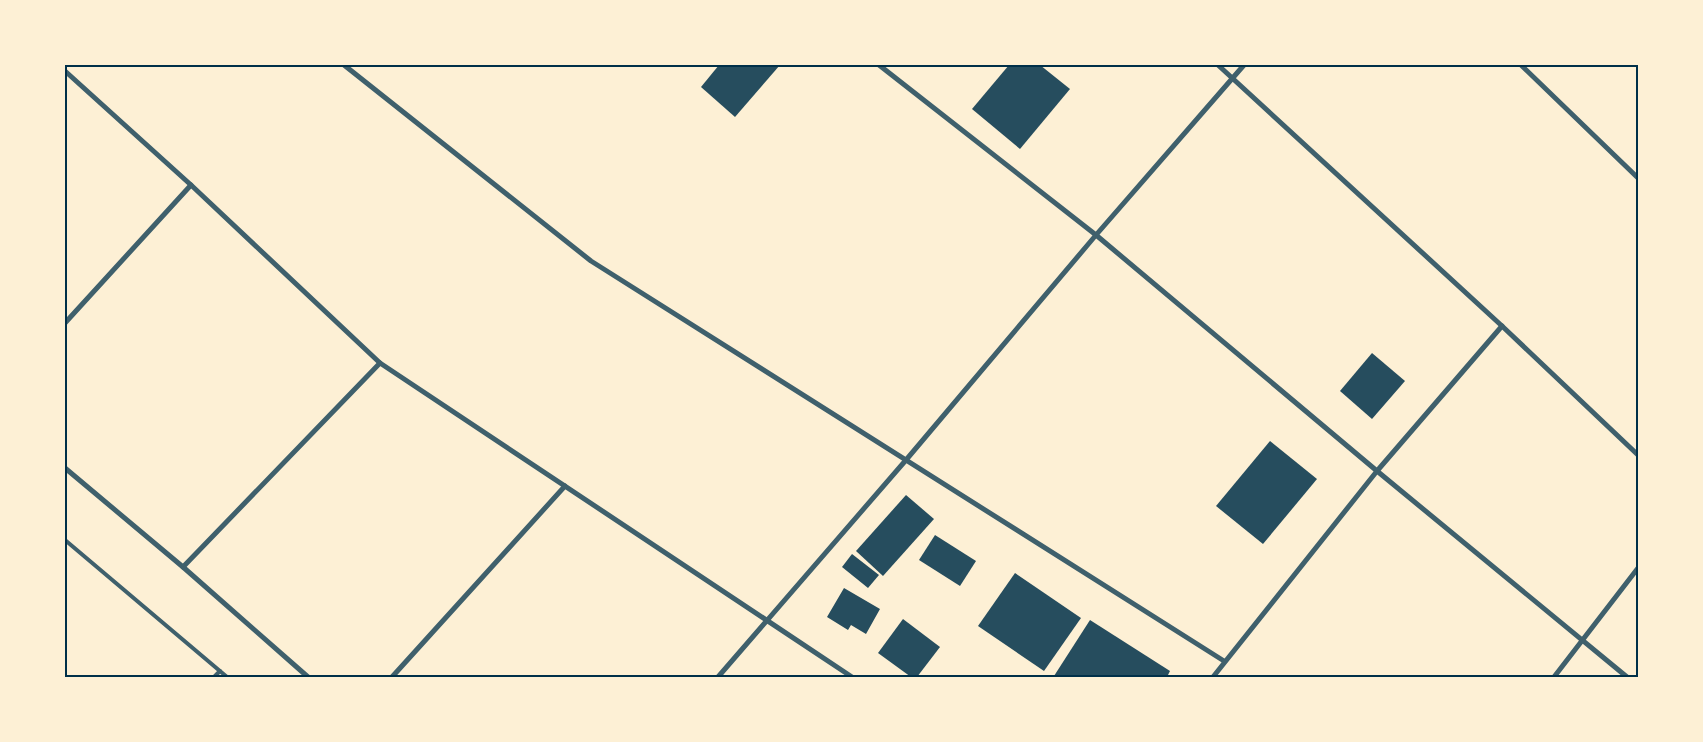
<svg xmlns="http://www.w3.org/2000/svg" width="1703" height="742" font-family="'Public Sans',sans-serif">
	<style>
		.building { fill: #264d5e }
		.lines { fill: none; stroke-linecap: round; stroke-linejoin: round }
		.service { stroke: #3f606c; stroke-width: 4 }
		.minor { stroke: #3f606c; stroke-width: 5 }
		.neatline { fill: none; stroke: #003049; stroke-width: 2 }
	</style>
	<rect width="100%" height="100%" fill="#fdf0d5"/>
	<!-- building -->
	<g class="building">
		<polygon points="719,65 780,65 735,117 701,87"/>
		<polygon points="1009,65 1040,65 1070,89 1020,149 972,109"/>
		<polygon points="1372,353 1405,381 1372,419 1340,391"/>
		<polygon points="1270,441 1317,479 1263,544 1216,506"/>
		<polygon points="906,495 934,519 883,576 856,551"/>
		<polygon points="935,535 976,561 960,586 919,560"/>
		<polygon points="852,554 879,575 868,588 842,567"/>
		<polygon points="1015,573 1081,618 1044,671 978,626"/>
		<polygon points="844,588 880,609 866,634 851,625 848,630 827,617"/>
		<polygon points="903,619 940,647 917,677 911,677 878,653"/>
		<polygon points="1090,620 1170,671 1167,677 1054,676"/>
	</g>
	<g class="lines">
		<!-- service -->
		<g class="service">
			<polyline points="65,540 227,677"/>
			<polyline points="214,677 220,671"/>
		</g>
		<!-- minor -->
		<g class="minor">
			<polyline points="344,65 591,261 1224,661"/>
			<polyline points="879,65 1096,235 1377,471 1627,677"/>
			<polyline points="1218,65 1502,326 1638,455"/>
			<polyline points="1521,65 1638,178"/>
			<polyline points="65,71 191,185 380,363 852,677"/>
			<polyline points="65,323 191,185"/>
			<polyline points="65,468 183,567 308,677"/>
			<polyline points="183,567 380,363"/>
			<polyline points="392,677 565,486"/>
			<polyline points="718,677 906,460 1096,235 1244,65"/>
			<polyline points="1213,677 1377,471 1502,326"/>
			<polyline points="1554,677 1638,568"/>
		</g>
	</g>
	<!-- border -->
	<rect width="1703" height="742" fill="none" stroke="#fdf0d5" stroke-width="132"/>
	<rect x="66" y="66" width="1571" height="610" class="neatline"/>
</svg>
